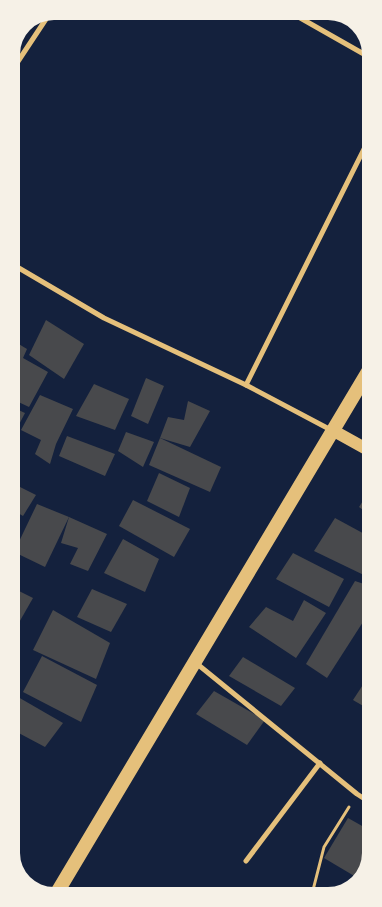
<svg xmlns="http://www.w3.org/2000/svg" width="382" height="907" font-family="'DM Sans',sans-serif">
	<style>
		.building { fill: #48494c }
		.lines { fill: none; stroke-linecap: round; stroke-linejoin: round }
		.path { stroke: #e5c07b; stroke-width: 3 }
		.minor { stroke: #e5c07b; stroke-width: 5 }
		.primary { stroke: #e5c07b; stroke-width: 12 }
		.trunk { stroke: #e5c07b; stroke-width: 14 }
	</style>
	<rect width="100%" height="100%" fill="#14213d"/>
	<!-- building -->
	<g class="building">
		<polygon points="46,320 84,344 64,379 29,355"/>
		<polygon points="12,340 27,349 23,358 48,372 29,407 12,399"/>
		<polygon points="146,378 164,386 148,424 131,416"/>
		<polygon points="94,384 129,399 115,430 76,416"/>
		<polygon points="40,395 73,409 56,444 50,464 35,454 41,440 21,430"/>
		<polygon points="188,401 210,411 190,447 160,438 168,417 184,420"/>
		<polygon points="12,407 25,413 12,438"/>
		<polygon points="126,432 154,442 143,467 118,451"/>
		<polygon points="67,436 115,454 105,476 59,456"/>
		<polygon points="160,438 221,467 210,492 149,465"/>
		<polygon points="159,473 190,488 179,517 147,501"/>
		<polygon points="12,483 36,495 23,516 13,510"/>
		<polygon points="370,490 370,515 359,507"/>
		<polygon points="133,500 190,529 174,557 119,526"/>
		<polygon points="37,504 69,517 45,567 14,552"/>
		<polygon points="69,517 107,534 88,571 70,564 78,548 61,543"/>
		<polygon points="335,518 370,537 370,578 314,551"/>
		<polygon points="123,539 159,559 145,592 104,573"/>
		<polygon points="293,553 344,579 329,607 276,579"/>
		<polygon points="355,581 370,586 370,611 327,678 306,664"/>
		<polygon points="13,588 33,598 13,633"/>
		<polygon points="92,589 127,604 111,632 77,617"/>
		<polygon points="304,600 326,613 296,658 249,627 266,607 293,621"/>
		<polygon points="53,610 110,643 96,679 33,650"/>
		<polygon points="42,656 97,685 81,722 23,692"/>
		<polygon points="243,657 295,688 281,706 229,676"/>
		<polygon points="370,674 370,710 353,700"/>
		<polygon points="214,691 265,720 247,745 196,714"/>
		<polygon points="18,697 63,723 45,747 13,730 13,704"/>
		<polygon points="348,818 371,831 371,853 361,880 324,858"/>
	</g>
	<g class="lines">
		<!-- path -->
		<polyline class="path" points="312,894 324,847 349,807"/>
		<!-- minor -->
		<g class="minor">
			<polyline points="288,11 369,57"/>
			<polyline points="11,72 50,13"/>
			<polyline points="12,264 104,318 246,385 331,430"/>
			<polyline points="246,385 369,139"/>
			<polyline points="196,663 357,794 371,803"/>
			<polyline points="246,861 320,763"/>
		</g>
		<!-- primary -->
		<polyline class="primary" points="334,431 370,451"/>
		<!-- trunk -->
		<polyline class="trunk" points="55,896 369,370"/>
	</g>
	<!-- crop -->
	<path d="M0 0H382V907H0ZM54 20H328A34 34 0 0 1 362 54V853A34 34 0 0 1 328 887H54A34 34 0 0 1 20 853V54A34 34 0 0 1 54 20Z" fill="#f6f1e7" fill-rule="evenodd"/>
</svg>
